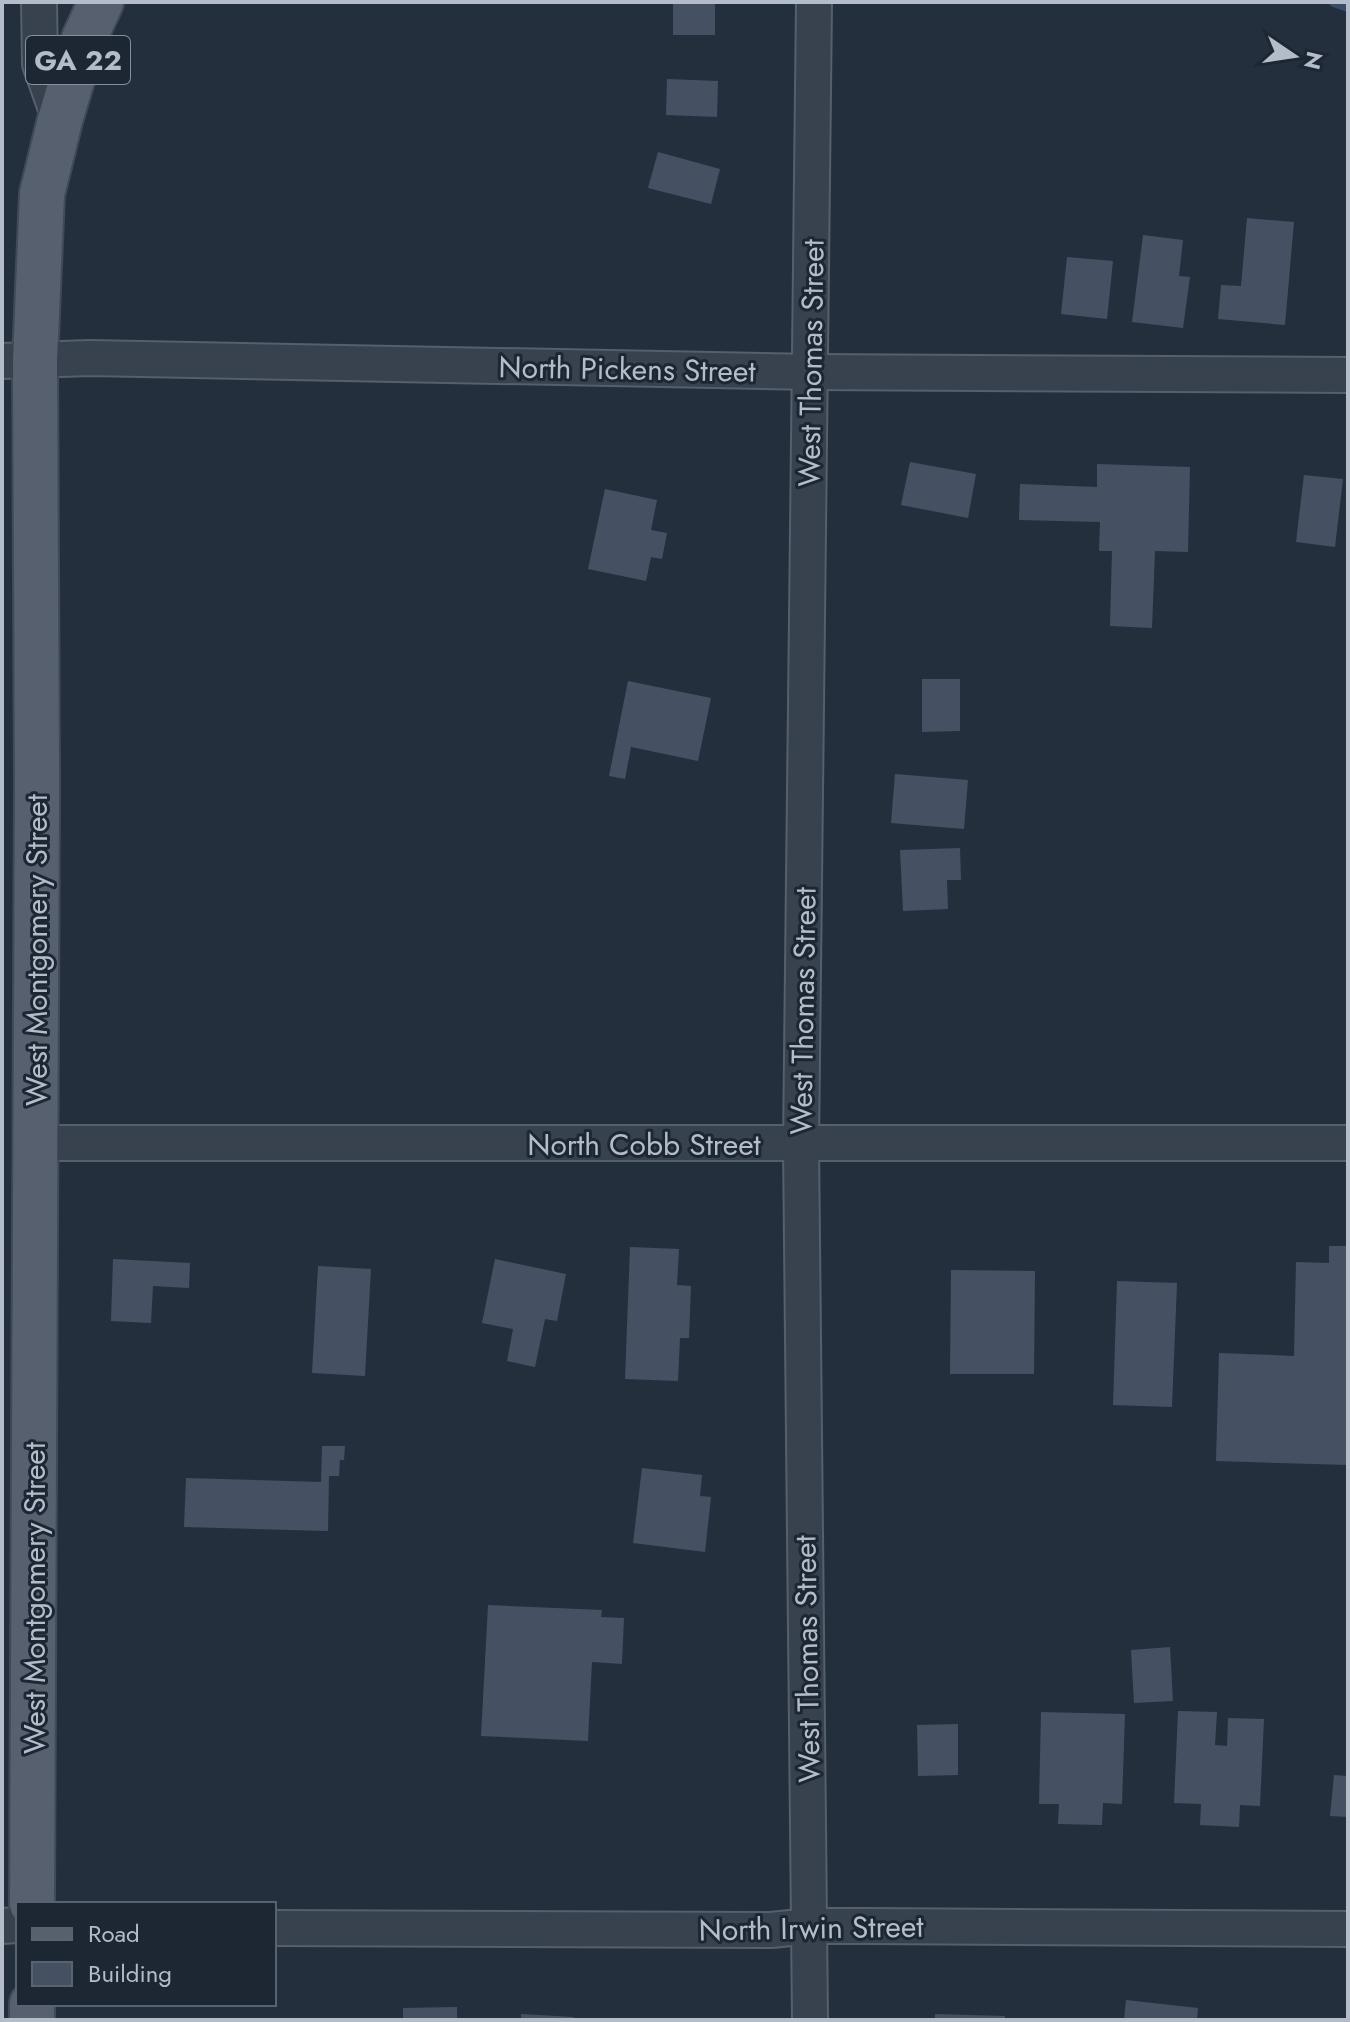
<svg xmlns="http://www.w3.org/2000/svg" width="1350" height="2022" font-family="Jost,sans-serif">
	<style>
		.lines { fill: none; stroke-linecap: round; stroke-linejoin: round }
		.stream { stroke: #394c67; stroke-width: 10 }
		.building { fill: #455162 }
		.minor-casing { stroke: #565f6c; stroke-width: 38 }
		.major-casing { stroke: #414a57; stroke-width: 48 }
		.minor { stroke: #38414e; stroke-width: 34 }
		.major { stroke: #56606e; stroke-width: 44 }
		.labels { text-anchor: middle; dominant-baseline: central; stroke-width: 6; stroke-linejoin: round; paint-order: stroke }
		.shield { fill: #1d2633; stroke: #878f9c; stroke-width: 2 }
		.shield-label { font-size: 28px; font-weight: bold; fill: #b4bcc9 }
		.street-label { font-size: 30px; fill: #b4bcc9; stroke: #1d2633 }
	</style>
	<rect width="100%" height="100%" fill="#242f3e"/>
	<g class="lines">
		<!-- stream -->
		<polyline class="stream" points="1334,2 1348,7"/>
	</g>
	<!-- building -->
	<g class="building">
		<rect x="673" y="2" width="42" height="33"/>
		<polygon points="667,79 718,81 717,117 666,115"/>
		<polygon points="658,152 720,169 711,204 648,188"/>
		<polygon points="1247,218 1294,222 1285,325 1218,319 1221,285 1241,286"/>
		<polygon points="1143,235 1183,240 1179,276 1190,277 1183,328 1132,322"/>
		<polygon points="1067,257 1113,261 1107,319 1061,314"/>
		<polygon points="910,462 976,474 968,518 901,505"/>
		<polygon points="1097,464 1190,467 1188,552 1155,551 1152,628 1110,626 1112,551 1099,551 1100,522 1019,520 1020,484 1097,487"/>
		<polygon points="1304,475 1343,479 1335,547 1296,542"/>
		<polygon points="605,489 657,500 651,530 667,533 662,559 651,557 646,581 588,569"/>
		<polygon points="922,679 960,679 960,731 922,732"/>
		<polygon points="628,681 711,698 698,761 631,747 625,779 609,776"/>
		<polygon points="895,774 968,780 964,829 891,823"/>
		<polygon points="960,848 961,880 947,880 948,909 903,911 900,850"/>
		<polygon points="1329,1246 1348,1246 1348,1465 1216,1461 1219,1353 1294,1356 1296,1262 1329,1263"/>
		<polygon points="630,1247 679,1249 677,1285 691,1286 689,1338 680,1338 678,1381 625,1379"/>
		<polygon points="113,1259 190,1263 189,1288 153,1286 151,1323 111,1321"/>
		<polygon points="495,1259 566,1274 557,1321 545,1319 535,1367 507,1361 513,1329 482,1323"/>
		<polygon points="318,1266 371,1269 365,1376 312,1373"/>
		<polygon points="951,1270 1035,1271 1034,1374 950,1374"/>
		<polygon points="1117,1281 1177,1283 1172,1407 1113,1405"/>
		<polygon points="322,1446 345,1446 344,1460 340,1460 339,1476 329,1476 328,1531 184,1527 186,1478 321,1482"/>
		<polygon points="642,1468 702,1475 700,1496 711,1497 705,1552 633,1543"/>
		<polygon points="488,1605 602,1610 601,1617 624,1618 622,1664 592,1662 588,1741 481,1736"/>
		<polygon points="1170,1647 1173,1701 1134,1703 1131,1650"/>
		<polygon points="1178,1711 1217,1712 1215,1745 1227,1746 1228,1718 1264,1719 1260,1806 1240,1805 1239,1827 1200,1825 1201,1804 1174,1803"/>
		<polygon points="1041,1712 1125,1714 1122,1804 1103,1803 1102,1825 1058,1824 1059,1804 1039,1804"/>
		<polygon points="958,1724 958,1775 918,1776 917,1725"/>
		<polygon points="1334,1775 1348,1776 1348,1817 1330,1816"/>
		<polygon points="1126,2000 1198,2008 1197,2020 1124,2020"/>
		<polygon points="457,2007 457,2020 403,2020 403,2008"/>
		<polygon points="521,2014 574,2017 574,2020 521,2020"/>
		<polygon points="935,2014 1005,2016 1005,2020 935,2020"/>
	</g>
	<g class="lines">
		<!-- minor casing -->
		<g class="minor-casing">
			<g id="minor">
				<polyline points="39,2 40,64 60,120"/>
				<polyline points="2,361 90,358 812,372 1348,375"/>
				<polyline points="35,1143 1348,1143"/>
				<polyline points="2,1926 18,1925"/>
				<polyline points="274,1928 771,1930 810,1926 870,1926 1348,1929"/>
				<polyline points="810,2020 801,1144 814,2"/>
			</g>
		</g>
		<!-- major casing -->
		<g class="major-casing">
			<g id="major">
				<polyline points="32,1904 37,784 35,360 42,194 60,120 84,39 101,2"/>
				<polyline points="32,2004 32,2020"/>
			</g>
		</g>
		<!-- minor -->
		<use href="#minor" class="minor"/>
		<!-- major -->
		<use href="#major" class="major"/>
	</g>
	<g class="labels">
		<!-- shield labels -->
		<rect class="shield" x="26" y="36" width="104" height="48" rx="6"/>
		<g class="shield-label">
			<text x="78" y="60">GA 22</text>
		</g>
		<!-- street labels -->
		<g class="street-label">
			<text transform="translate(811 363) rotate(-89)">West Thomas Street</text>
			<text transform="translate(627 369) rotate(1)">North Pickens Street</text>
			<text transform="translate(36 950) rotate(-90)">West Montgomery Street</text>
			<text transform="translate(803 1011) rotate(-89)">West Thomas Street</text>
			<text x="644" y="1144">North Cobb Street</text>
			<text transform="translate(34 1598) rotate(-90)">West Montgomery Street</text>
			<text transform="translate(807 1659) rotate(-91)">West Thomas Street</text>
			<text transform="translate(811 1928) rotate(-1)">North Irwin Street</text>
		</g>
	</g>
	<!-- border -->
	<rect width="1350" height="2022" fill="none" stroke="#b4bcc9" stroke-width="8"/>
	<!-- legend -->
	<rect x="16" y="1902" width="260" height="104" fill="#1d2633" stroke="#59626f" stroke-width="2"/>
	<rect x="32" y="1928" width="40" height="12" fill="#56606e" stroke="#59626f" stroke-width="2"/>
	<text x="88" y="1942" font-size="24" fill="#b4bcc9">Road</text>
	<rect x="32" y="1962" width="40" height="24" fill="#455162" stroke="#59626f" stroke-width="2"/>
	<text x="88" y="1982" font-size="24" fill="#b4bcc9">Building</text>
	<!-- north arrow -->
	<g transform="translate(1294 56) rotate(103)" stroke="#1d2633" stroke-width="6" paint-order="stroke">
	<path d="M0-6L14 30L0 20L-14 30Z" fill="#b4bcc9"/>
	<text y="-12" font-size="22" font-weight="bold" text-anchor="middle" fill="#b4bcc9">N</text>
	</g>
</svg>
